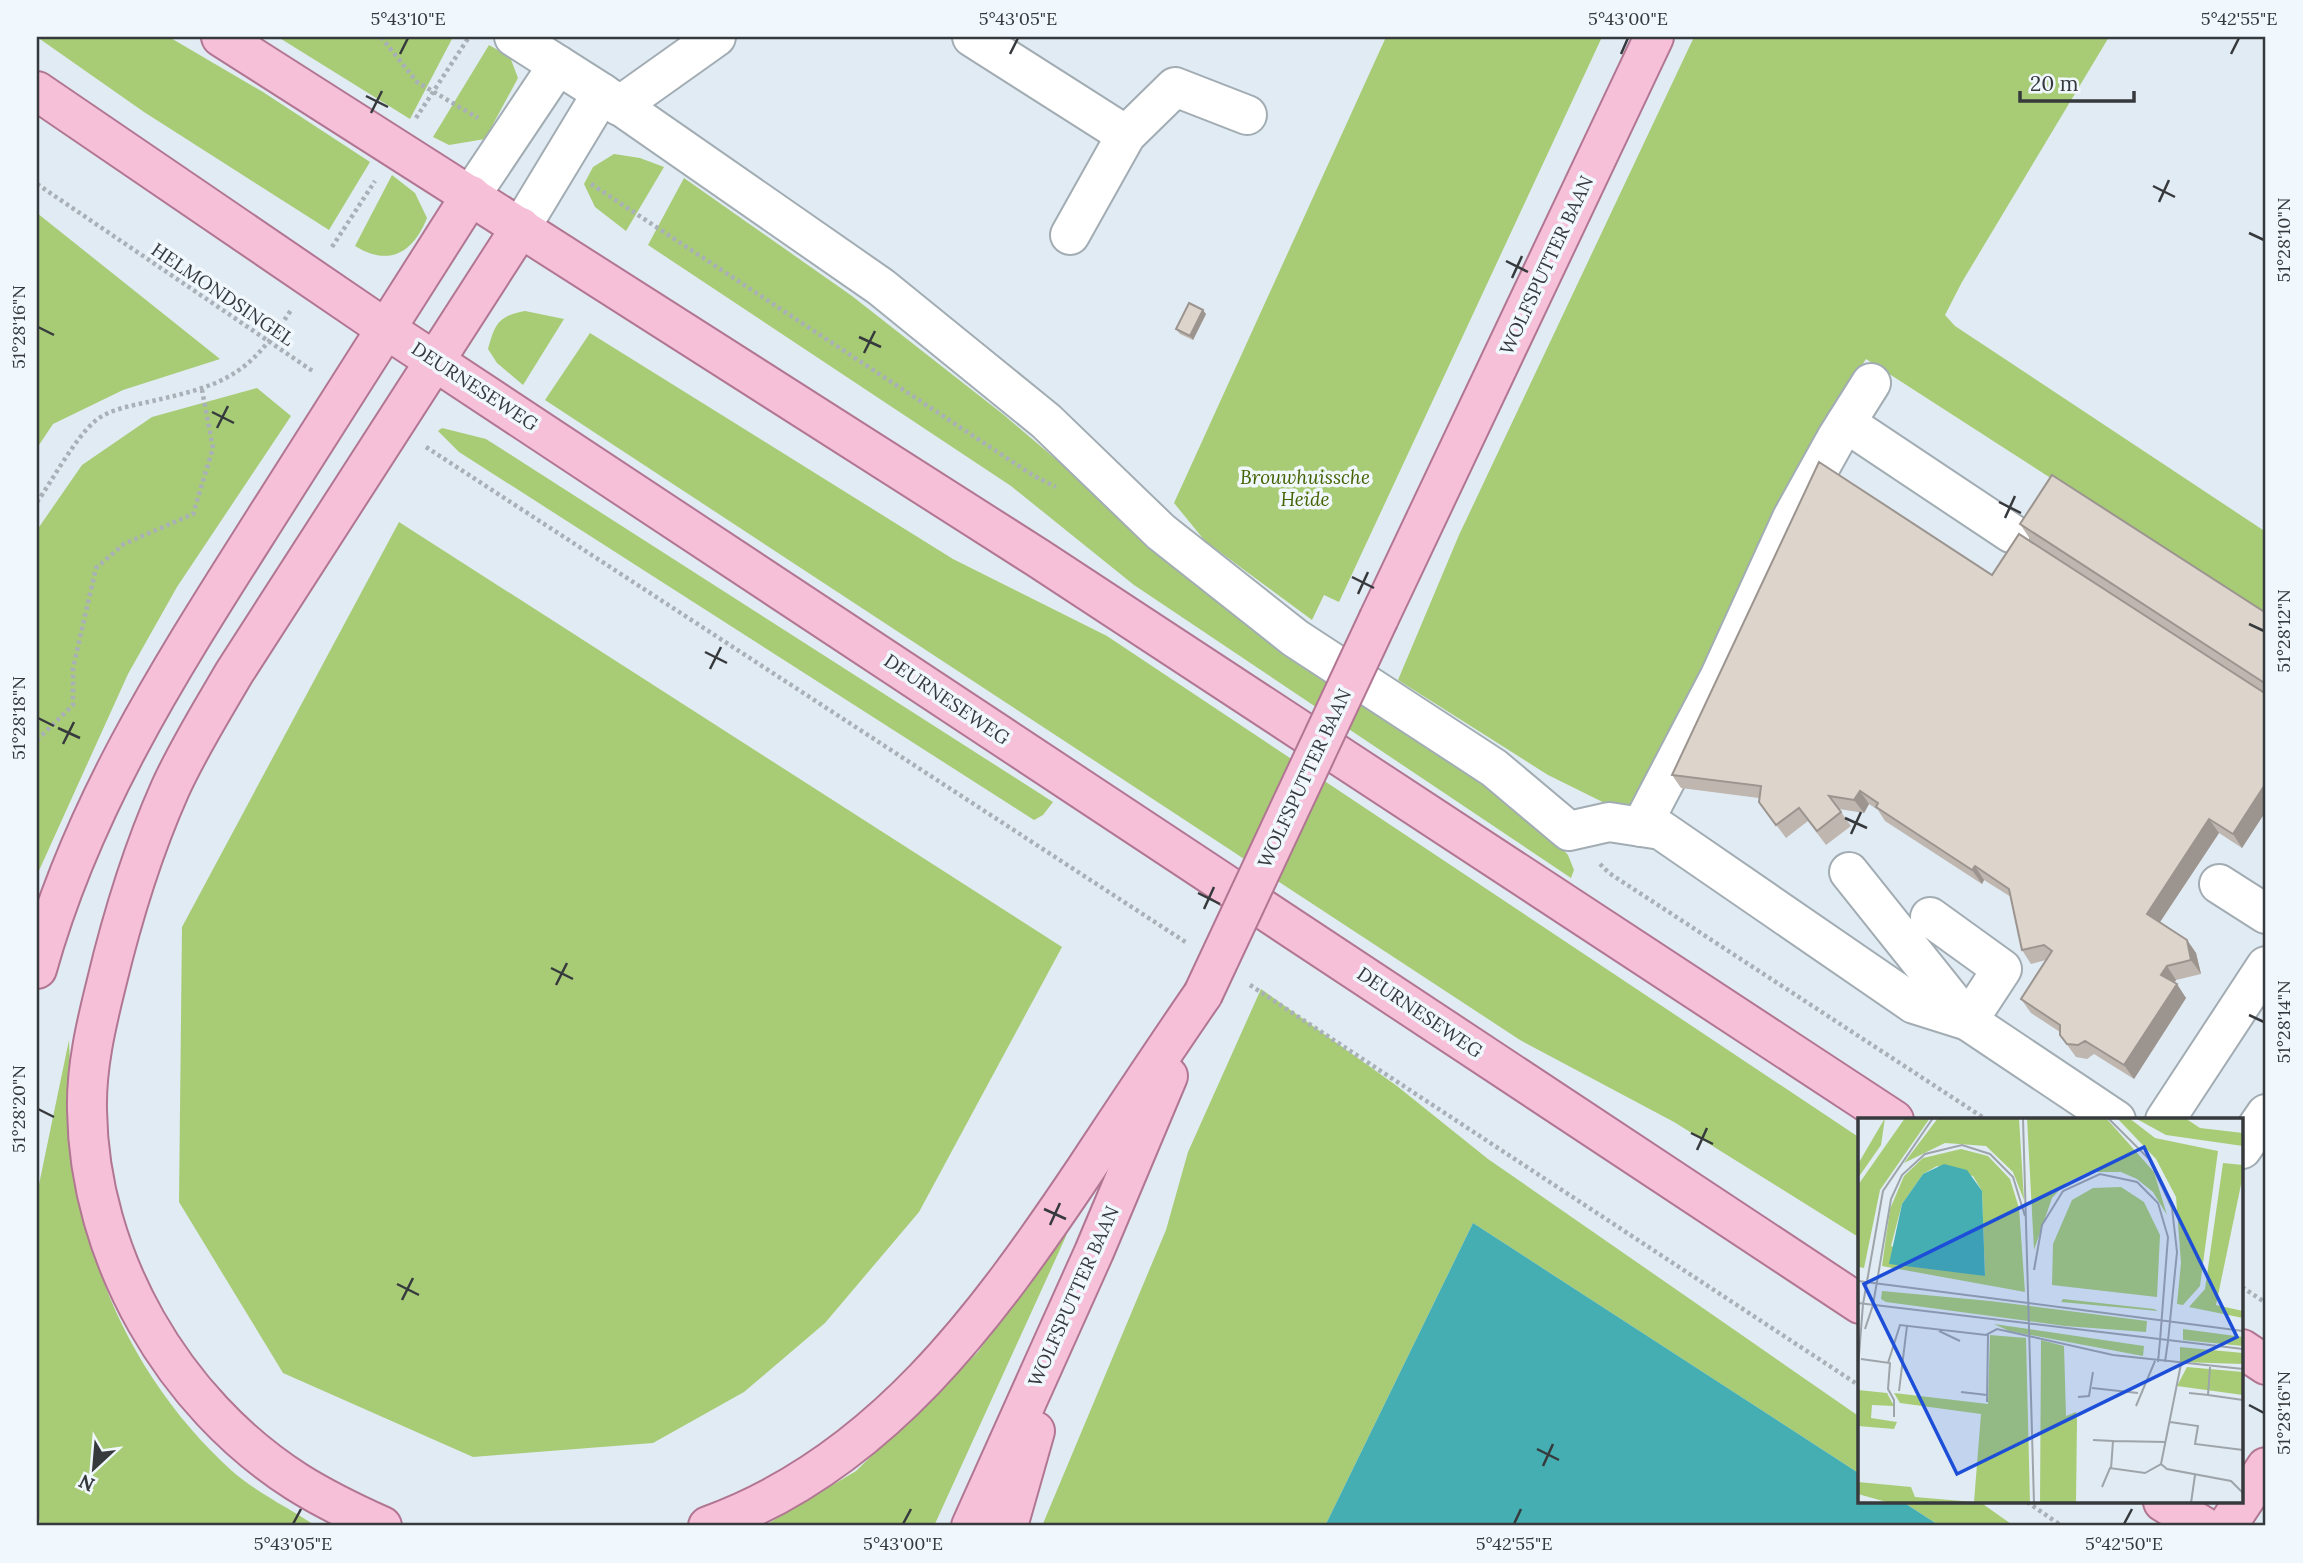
<svg xmlns="http://www.w3.org/2000/svg" width="2303" height="1563" font-family="Lora,serif">
	<style>
		.green { fill: #a8cc76 }
		.water { fill: #45aeb2 }
		.lines { fill: none; stroke-linecap: round; stroke-linejoin: round }
		.minor-casing { stroke: #a2acb3; stroke-width: 42 }
		.major-casing { stroke: #b17692; stroke-width: 42 }
		.path { stroke: #a9b0b7; stroke-width: 4.5; stroke-dasharray: 3.5 3.5; stroke-linecap: butt }
		.minor { stroke: #fff; stroke-width: 38 }
		.major { stroke: #f7c0d9; stroke-width: 38 }
		.major-bridge-casing { stroke: #b17692; stroke-width: 42; stroke-linecap: butt }
		.major-bridge { stroke: #f7c0d9; stroke-width: 38 }
		.wall { fill: #beb6af }
		.shaded-wall { fill: #9b948f }
		.building { fill: #ddd4cc; stroke: #9b948f; stroke-width: 2 }
		.ticks { fill: none; stroke: #373a3d; stroke-width: 2.5 }
		.labels { text-anchor: middle; dominant-baseline: central; stroke-width: 7; stroke-linejoin: round; paint-order: stroke }
		.street-label { font-size: 19px; fill: #373a3d; stroke: #f0f8fe }
		.park-label { font-size: 19px; font-style: italic; fill: #446200; stroke: #f0f8fe }
		.inset-road { fill: none; stroke: #9da4aa; stroke-width: 2 }
		.view { fill: #1d4ed8; fill-opacity: 0.15; stroke: #1d4ed8; stroke-width: 3.5 }
		.inset-edge { fill: none; stroke: #373a3d; stroke-width: 3.5 }
		.neatline { fill: none; stroke: #373a3d; stroke-width: 2.5 }
		.ticks-label { font-size: 18px; text-anchor: middle; fill: #373a3d }
	</style>
	<rect width="100%" height="100%" fill="#e1ebf3"/>
	<!-- green -->
	<g class="green">
		<polygon points="37,37 169,37 263,92 370,162 329,230 144,112"/>
		<polygon points="278,37 453,37 410,119"/>
		<polygon points="1386,37 1602,37 1339,602 1324,595 1312,620 1205,541 1174,503"/>
		<polygon points="1694,37 2109,37 1962,282 1945,315 1955,326 2266,532 2266,617 1866,359 1837,404 1662,745 1633,817 1548,775 1398,680 1459,535"/>
		<polygon points="489,45 510,57 518,78 485,139 449,145 433,137"/>
		<polygon points="614,154 640,158 664,167 626,231 595,207 584,184 593,167"/>
		<path d="M392 175 415 193 427 218C413 253 389 267 355 246Z"/>
		<polygon points="684,178 852,296 1004,415 1165,552 1386,711 1547,832 1568,855 1574,870 1571,878 1134,585 1011,486 648,245"/>
		<polygon points="37,213 220,359 123,390 53,424 37,448"/>
		<path d="M525 311 564 319 523 385 497 363 488 349C495 323 499 316 525 311Z"/>
		<polygon points="590,333 953,559 1107,636 1860,1138 1860,1238 1674,1122 1520,1040 545,400"/>
		<polygon points="257,388 291,416 177,587 128,674 37,875 37,530 82,465 152,417"/>
		<polygon points="442,428 486,439 1053,802 1043,815 1034,820 459,452 438,431"/>
		<polygon points="399,522 1062,947 919,1212 825,1323 744,1392 653,1443 473,1457 283,1373 179,1202 182,927"/>
		<polygon points="1261,989 1397,1086 1488,1159 1860,1417 1860,1474 1473,1223 1325,1526 1042,1526 1166,1230 1188,1152"/>
		<path d="M69 1040C71 1085 71 1132 77 1177 92 1289 148 1395 232 1471 256 1492 289 1508 316 1526H41L37 1511V1194Z"/>
		<polygon points="1067,1234 934,1526 764,1526 856,1471 978,1352 1039,1262"/>
		<polygon points="1903,1502 1980,1502 2014,1526 1940,1526"/>
	</g>
	<!-- water -->
	<polygon class="water" points="1473,1223 1860,1474 1860,1502 1903,1502 1940,1526 1325,1526"/>
	<g class="lines">
		<!-- minor casing -->
		<g class="minor-casing">
			<g id="minor">
				<polyline points="514,37 602,93 881,287 1046,421 1161,532 1295,638 1494,768 1569,831 1609,822 1661,830 1914,1004 1968,1021 2116,1120"/>
				<polyline points="972,37 1126,135"/>
				<polyline points="619,106 716,37"/>
				<polyline points="471,195 558,65"/>
				<polyline points="521,227 602,93"/>
				<polyline points="1070,235 1126,135 1175,87 1247,115"/>
				<polyline points="1846,423 2011,533"/>
				<polyline points="1641,827 1720,676 1792,518 1837,437 1871,383"/>
				<polyline points="1849,872 1968,1021 2002,969 1930,917"/>
				<polyline points="2219,884 2266,914"/>
				<polyline points="2165,1120 2266,966"/>
				<polyline points="2242,1149 2266,1114"/>
			</g>
		</g>
		<!-- major casing -->
		<g class="major-casing">
			<g id="major">
				<polyline points="221,37 1038,558 1894,1120"/>
				<polyline points="37,91 386,329 1860,1304"/>
				<polyline points="1379,618 1654,37"/>
				<path d="M37 969C84 800 176 660 269 513 337 407 403 301 471 195"/>
				<polyline points="2242,1349 2266,1365"/>
				<polyline points="2163,1502 2203,1526"/>
				<path d="M382 1526C353 1513 324 1499 297 1482 173 1403 89 1257 87 1110 86 1068 96 1025 106 985 122 918 142 852 170 789 188 749 212 711 234 673L521 227"/>
				<path d="M708 1526C880 1464 987 1316 1085 1170 1124 1111 1163 1052 1203 994"/>
				<polyline points="971,1526 1094,1252 1168,1076"/>
				<polyline points="1008,1526 1035,1431"/>
				<polyline points="2227,1526 2266,1467"/>
			</g>
		</g>
		<!-- path -->
		<g class="path">
			<polyline points="381,37 417,82 478,118"/>
			<polyline points="416,118 469,37"/>
			<polyline points="37,184 314,372"/>
			<polyline points="591,184 1034,476 1056,487"/>
			<polyline points="332,247 375,181"/>
			<polyline points="426,447 1187,943"/>
			<path d="M37 502C52 481 74 440 93 423 106 410 130 406 148 402 223 385 247 378 291 310"/>
			<polyline points="37,740 73,705 73,668 96,568 124,544 193,514 213,448 202,390"/>
			<polyline points="1600,864 1609,873 1987,1120"/>
			<polyline points="1250,985 1860,1386"/>
			<polyline points="2242,1287 2266,1303"/>
			<polyline points="2027,1502 2062,1526"/>
		</g>
		<!-- minor -->
		<use href="#minor" class="minor"/>
		<!-- major -->
		<use href="#major" class="major"/>
		<!-- major-bridge casing -->
		<g class="major-bridge-casing">
			<polyline id="major-bridge" points="1203,994 1379,618"/>
		</g>
		<!-- major-bridge -->
		<use href="#major-bridge" class="major-bridge"/>
	</g>
	<!-- wall -->
	<g class="wall">
		<polygon points="1206,314 1193,340 1180,334 1176,329"/>
		<polygon points="2020,524 2266,613 2266,694 2032,542"/>
		<polygon points="1992,575 2266,694 2266,811 2242,848 2219,833 2160,922 2187,940 2196,953 2201,974 2176,980 2174,983 2186,998 2134,1079 2094,1054 2087,1059 2076,1057 2060,1035 2060,1032 2031,1013 2021,999 2046,960 2031,964 2022,950 2011,897 1984,880 1982,884 1885,821 1878,810 1869,804 1864,813 1839,809 1851,826 1826,845 1808,821 1786,838 1759,802 1759,798 1681,788 1672,775"/>
	</g>
	<!-- shaded-wall -->
	<g class="shaded-wall">
		<polygon points="1203,310 1206,314 1193,340 1190,336"/>
		<polygon points="2266,783 2266,811 2242,848 2233,834"/>
		<polygon points="1860,791 1869,804 1864,813 1854,800"/>
		<polygon points="2209,819 2219,833 2156,928 2147,914"/>
		<polygon points="1975,866 1984,880 1982,884 1972,870"/>
		<polygon points="2187,940 2196,953 2201,974 2191,960"/>
		<polygon points="2167,966 2176,980 2171,988 2161,975"/>
		<polygon points="2177,984 2186,998 2134,1079 2124,1065"/>
	</g>
	<!-- building -->
	<g class="building">
		<polygon points="1189,303 1203,310 1190,336 1176,329"/>
		<polygon points="1819,462 1992,575 2019,534 2266,694 2266,783 2233,834 2209,819 2147,914 2187,940 2191,960 2167,966 2161,975 2177,984 2124,1065 2085,1041 2078,1045 2067,1044 2060,1035 2060,1025 2021,999 2052,951 2044,945 2022,950 2009,889 1975,866 1972,870 1876,807 1878,803 1860,791 1854,800 1829,796 1841,812 1817,831 1799,808 1776,825 1759,802 1761,786 1672,775"/>
		<polygon points="2052,475 2266,613 2266,684 2020,524"/>
	</g>
	<!-- ticks -->
	<path class="ticks" d="M400 54 408 38M1010 54 1018 38M1621 54 1628 38M2231 54 2239 38M366 96 388 107M371 113 382 91M2153 186 2175 197M2159 202 2169 180M2249 233 2264 240M1506 261 1528 272M1512 278 1522 256M38 327 54 335M859 337 881 347M864 353 875 331M212 412 234 423M217 428 228 406M1999 502 2021 513M2005 518 2015 496M1352 577 1374 588M1358 594 1368 572M2249 624 2264 631M705 652 727 663M710 669 721 647M38 718 54 726M58 728 80 738M63 744 74 722M1845 818 1867 828M1851 834 1861 812M1198 893 1220 904M1204 909 1214 887M551 968 573 979M556 985 567 963M2249 1015 2264 1022M38 1109 54 1117M1691 1133 1713 1144M1697 1150 1707 1128M1044 1209 1066 1219M1050 1225 1060 1203M397 1284 419 1295M402 1300 413 1278M2249 1405 2264 1413M1537 1449 1559 1460M1543 1466 1553 1444M293 1524 301 1509M903 1524 911 1509M1514 1524 1521 1509M2124 1524 2132 1509"/>
	<g class="labels">
		<!-- street labels -->
		<g class="street-label">
			<text transform="translate(1546 265) rotate(-65)">WOLFSPUTTER BAAN</text>
			<text transform="translate(223 294) rotate(34)">HELMONDSINGEL</text>
			<text transform="translate(475 386) rotate(33)">DEURNESEWEG</text>
			<text transform="translate(947 699) rotate(34)">DEURNESEWEG</text>
			<text transform="translate(1304 778) rotate(-65)">WOLFSPUTTER BAAN</text>
			<text transform="translate(1420 1012) rotate(34)">DEURNESEWEG</text>
			<text transform="translate(1073 1296) rotate(-66)">WOLFSPUTTER BAAN</text>
		</g>
		<!-- park labels -->
		<g class="park-label">
			<text x="1305" y="477">Brouwhuissche<tspan x="1305" dy="22">Heide</tspan></text>
		</g>
	</g>
	<!-- overview -->
	<g transform="translate(1858 1118)">
		<rect width="385" height="385" fill="#e1ebf3"/>
		<path d="M27 0 23 27 0 60V46ZM47 0H72L22 72 6 150 1 149 0 67ZM80 0H161L166 82 155 54 128 28 87 25 46 45ZM169 0H248L296 54 309 97 295 74 279 61 263 54H231L208 65 194 80 176 132ZM259 0H271L297 20 360 33 342 168 325 187 319 186 323 145 318 79 298 41ZM277 0H327L342 10 385 15V28L308 17ZM103 31 130 38 152 61 161 90 167 174 24 148 32 91 46 58 65 40ZM79 48 115 58 124 73 127 158 33 128 44 86 65 56ZM365 45 385 47V57L358 187 385 193V200L331 189 347 171ZM263 69 286 84 302 117 299 179 194 167 195 126 214 82 235 70ZM24 173 132 183 289 203 288 214 207 208 28 184 23 181ZM205 181 296 191 300 193 203 184ZM136 206 286 228 285 238 151 213ZM325 211 385 219V228L325 222ZM132 217 168 220 172 385H32L0 376V364L53 369 57 379 116 384 123 296 42 285 36 275 130 286ZM183 222 206 228 208 298 218 294 219 302 218 385H182ZM322 229 385 235V246L322 244ZM329 249 385 254V277L319 268ZM0 272 29 275 36 288 14 287 13 300 39 304 36 311 0 308Z" fill="#a8cc76" fill-rule="evenodd"/>
		<path d="M86 46 109 52 124 73 127 158 31 146 44 86 65 56Z" fill="#45aeb2"/>
		<path class="inset-road" d="M165 0 176 385M250 0 291 41 314 90 319 134 310 223M176 152 184 107 205 73 242 56 279 64 300 85 310 119 302 223M0 163 385 213M0 185 385 231M5 186 25 73 75 0M15 187 33 81 44 57 67 36 104 27 132 36 155 59 167 98M7 211 15 187M81 213 102 223M3 241 32 245 30 271 36 282V299M300 244 302 223M307 244 310 223M30 245 42 207 128 217 139 211 255 237 385 251M0 250 5 186M234 270 280 275M41 273 49 208M103 274 129 277M331 275 350 277 352 249M350 277 385 282M220 279 231 278 235 254M129 284 130 216M278 288 297 243M312 304 340 308 337 326 385 332M235 322 255 323 253 351M255 323 308 324M303 346 309 351 373 363 385 375M244 369 252 350 287 355 303 346 323 246M333 385 337 357"/>
		<path class="view" d="M286 29 379 219 99 356 6 166Z"/>
		<rect width="385" height="385" class="inset-edge"/>
	</g>
	<!-- border -->
	<rect width="2303" height="1563" fill="none" stroke="#f0f8fe" stroke-width="77"/>
	<!-- north arrow -->
	<g transform="translate(94 1468) rotate(206)" stroke="#f0f8fe" stroke-width="5" paint-order="stroke">
	<path d="M0-5L12 26L0 18L-12 26Z" fill="#373a3d"/>
	<text y="-10" font-size="19" font-weight="bold" text-anchor="middle" fill="#373a3d">N</text>
	</g>
	<!-- scale -->
	<path d="M2020 91v10h114v-10" fill="none" stroke="#373a3d" stroke-width="3.5"/>
	<text x="2030" y="91" font-size="21" fill="#373a3d" stroke="#f0f8fe" stroke-width="5" paint-order="stroke">20 m</text>
	<rect x="38" y="38" width="2226" height="1486" class="neatline"/>
	<g class="ticks-label">
		<text x="408" y="25">5°43'10"E</text>
		<text x="1018" y="25">5°43'05"E</text>
		<text x="1628" y="25">5°43'00"E</text>
		<text x="2239" y="25">5°42'55"E</text>
		<text transform="translate(2284 240) rotate(-90)" y="6">51°28'10"N</text>
		<text transform="translate(19 327) rotate(-90)" y="6">51°28'16"N</text>
		<text transform="translate(2284 631) rotate(-90)" y="6">51°28'12"N</text>
		<text transform="translate(19 718) rotate(-90)" y="6">51°28'18"N</text>
		<text transform="translate(2284 1022) rotate(-90)" y="6">51°28'14"N</text>
		<text transform="translate(19 1109) rotate(-90)" y="6">51°28'20"N</text>
		<text transform="translate(2284 1413) rotate(-90)" y="6">51°28'16"N</text>
		<text x="293" y="1550">5°43'05"E</text>
		<text x="903" y="1550">5°43'00"E</text>
		<text x="1514" y="1550">5°42'55"E</text>
		<text x="2124" y="1550">5°42'50"E</text>
	</g>
</svg>
